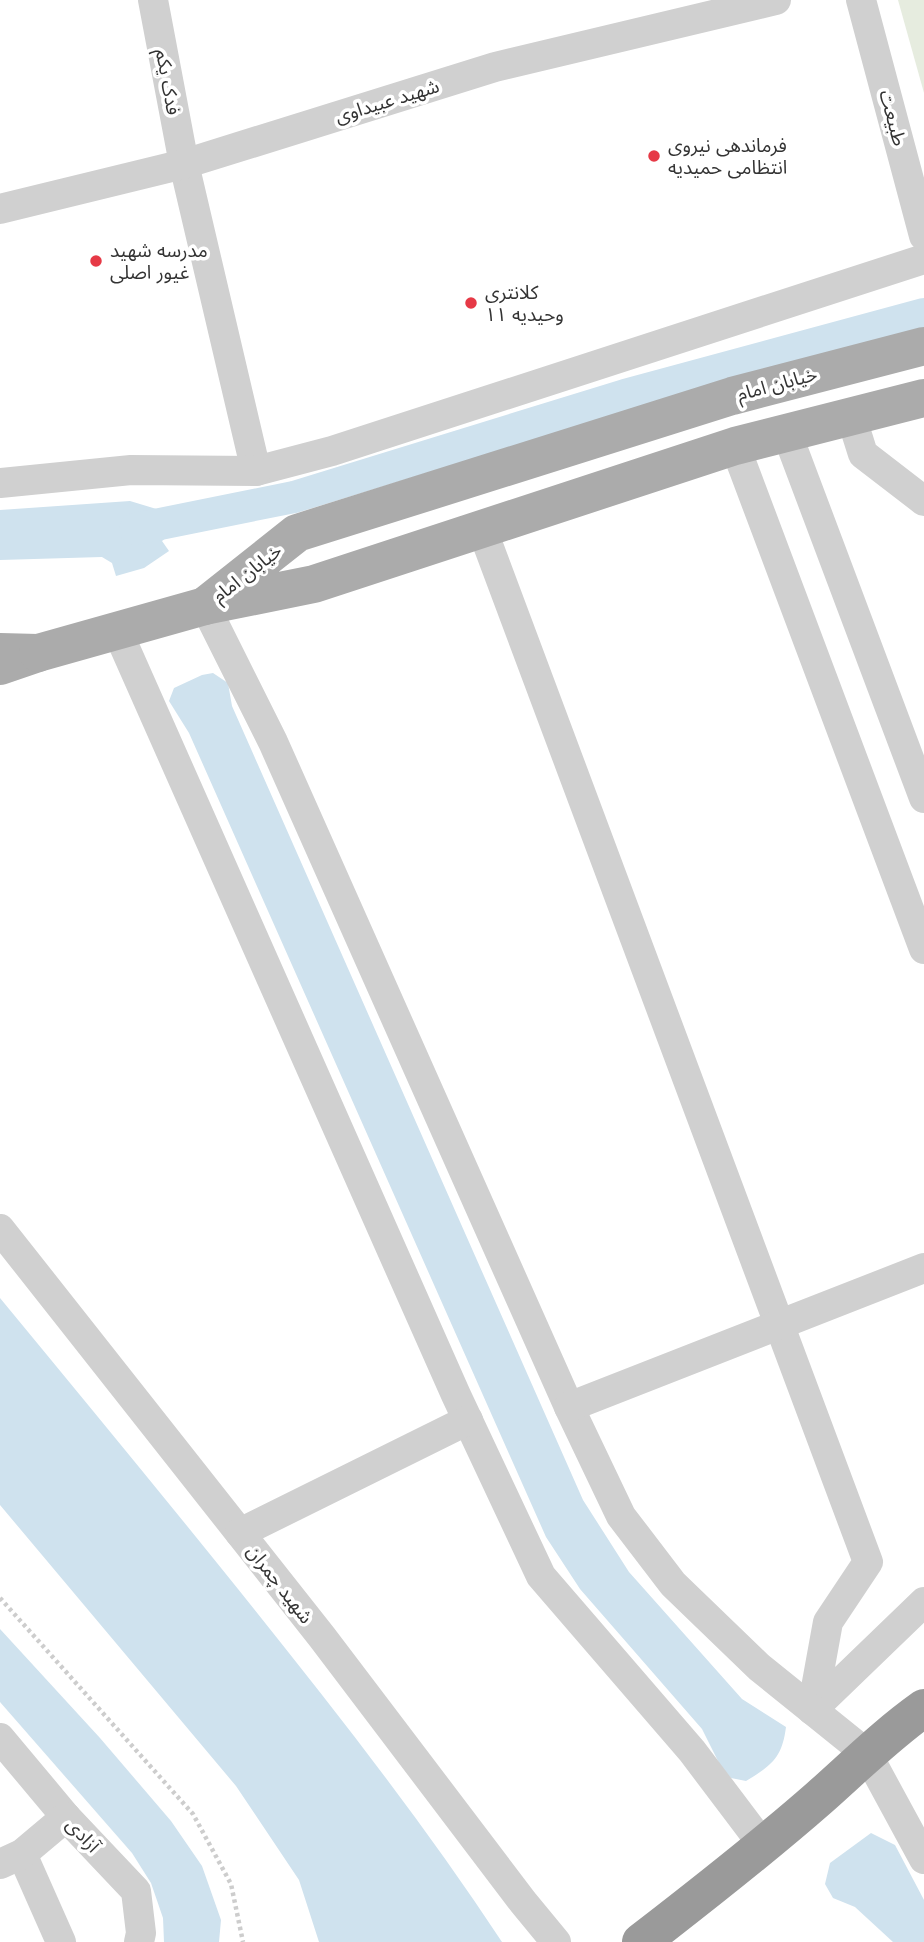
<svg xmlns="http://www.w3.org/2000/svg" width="924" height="1942" font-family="Helvetica,'Noto Sans Arabic',sans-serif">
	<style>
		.green { fill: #e6ecdf }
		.water { fill: #cfe2ee }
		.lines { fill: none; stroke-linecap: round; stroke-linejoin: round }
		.canal { stroke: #cfe2ee; stroke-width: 32 }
		.path { stroke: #cdcdcd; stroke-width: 4.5; stroke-dasharray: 3.5 3.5; stroke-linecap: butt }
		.minor { stroke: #d0d0d0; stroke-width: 30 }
		.major { stroke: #ababab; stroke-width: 38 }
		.highway { stroke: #9a9a9a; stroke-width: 38 }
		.poi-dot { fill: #e63946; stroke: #fff; stroke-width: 2.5 }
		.labels { text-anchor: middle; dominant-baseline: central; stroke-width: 7; stroke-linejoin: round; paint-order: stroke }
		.street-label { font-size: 19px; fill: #333; stroke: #fff }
		.poi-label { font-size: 19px; fill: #333; stroke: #fff; text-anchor: start }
	</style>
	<rect width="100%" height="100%" fill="#fff"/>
	<!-- green -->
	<polygon class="green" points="898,0 924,0 924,93"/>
	<!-- water -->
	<g class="water">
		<polygon points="130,501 173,514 177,529 162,541 169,551 144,568 116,576 112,563 102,557 0,560 0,510"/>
		<path d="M213 673 228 683 232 706 583 1500 629 1572 742 1699 786 1727C782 1758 772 1765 746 1781L731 1778 720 1765 702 1729 580 1589 546 1537 189 733 169 701 174 688 202 675Z"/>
		<path d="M0 1298C80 1395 160 1492 238 1589 330 1704 421 1819 502 1942H319L299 1880 236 1786 0 1505Z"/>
		<polygon points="0,1629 100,1738 171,1821 202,1866 221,1920 219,1942 164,1942 163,1918 151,1883 132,1853 0,1702"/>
		<polygon points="871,1833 895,1845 924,1900 924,1942 893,1942 855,1907 833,1898 825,1884 830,1863"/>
	</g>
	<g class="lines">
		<!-- canal -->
		<polyline class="canal" points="135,529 294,497 625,395 924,314"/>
		<!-- path -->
		<polyline class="path" points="0,1598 193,1814 231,1884 243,1942"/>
		<!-- minor -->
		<g class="minor">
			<polyline points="153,0 184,164 256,471 332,451 924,259"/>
			<polyline points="861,0 924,236"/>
			<polyline points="0,209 184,164 495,67 776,0"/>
			<polyline points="851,416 863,454 924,501"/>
			<polyline points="786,431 924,798"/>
			<polyline points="735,446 924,949"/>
			<polyline points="0,483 131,470 256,471"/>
			<polyline points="482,529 868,1562 828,1622 812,1710 924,1602"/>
			<polyline points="205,606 273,742 569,1407 621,1516 673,1584 759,1667 867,1754 924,1859"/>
			<polyline points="117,630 456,1395 541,1576 692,1751 763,1845"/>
			<polyline points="0,1229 322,1637 523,1902 556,1942"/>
			<polyline points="569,1407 924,1268"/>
			<polyline points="240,1533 468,1420"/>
			<polyline points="0,1738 66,1817 136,1891 141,1933 139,1942"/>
			<polyline points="22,1854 61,1942"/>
			<polyline points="0,1864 22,1854 66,1817"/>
		</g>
		<!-- major -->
		<g class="major">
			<polyline points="924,346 732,396 297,533 205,606 314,584 735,446 924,398"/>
			<polyline points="0,652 38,653 0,666"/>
			<polyline points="38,653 205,606"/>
		</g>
		<!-- highway -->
		<path class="highway" d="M641 1942C702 1895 762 1848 819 1798 854 1767 886 1735 924 1708"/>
	</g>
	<!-- markers -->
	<g class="poi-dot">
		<circle cx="654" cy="156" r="7"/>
		<circle cx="96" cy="261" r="7"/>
		<circle cx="471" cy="303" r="7"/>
	</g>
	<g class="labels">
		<!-- street labels -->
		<g class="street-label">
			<text transform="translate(168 82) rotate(80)">فدک یکم</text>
			<text transform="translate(387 101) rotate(-17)">شهید عبیداوی</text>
			<text transform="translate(893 118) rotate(75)">طبیعت</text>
			<text transform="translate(777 384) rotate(-15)">خیابان امام</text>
			<text transform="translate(247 573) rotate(-38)">خیابان امام</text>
			<text transform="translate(280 1584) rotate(52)">شهید چمران</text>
			<text transform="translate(83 1835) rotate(47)">آزادی</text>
		</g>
		<!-- poi labels -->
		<g class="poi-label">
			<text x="668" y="145">فرماندهی نیروی<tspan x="668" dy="22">انتظامی حمیدیه</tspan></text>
			<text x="110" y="250">مدرسه شهید<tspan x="110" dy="22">غیور اصلی</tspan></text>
			<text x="485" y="292">کلانتری<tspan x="485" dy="22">۱۱ وحیدیه</tspan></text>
		</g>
	</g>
</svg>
